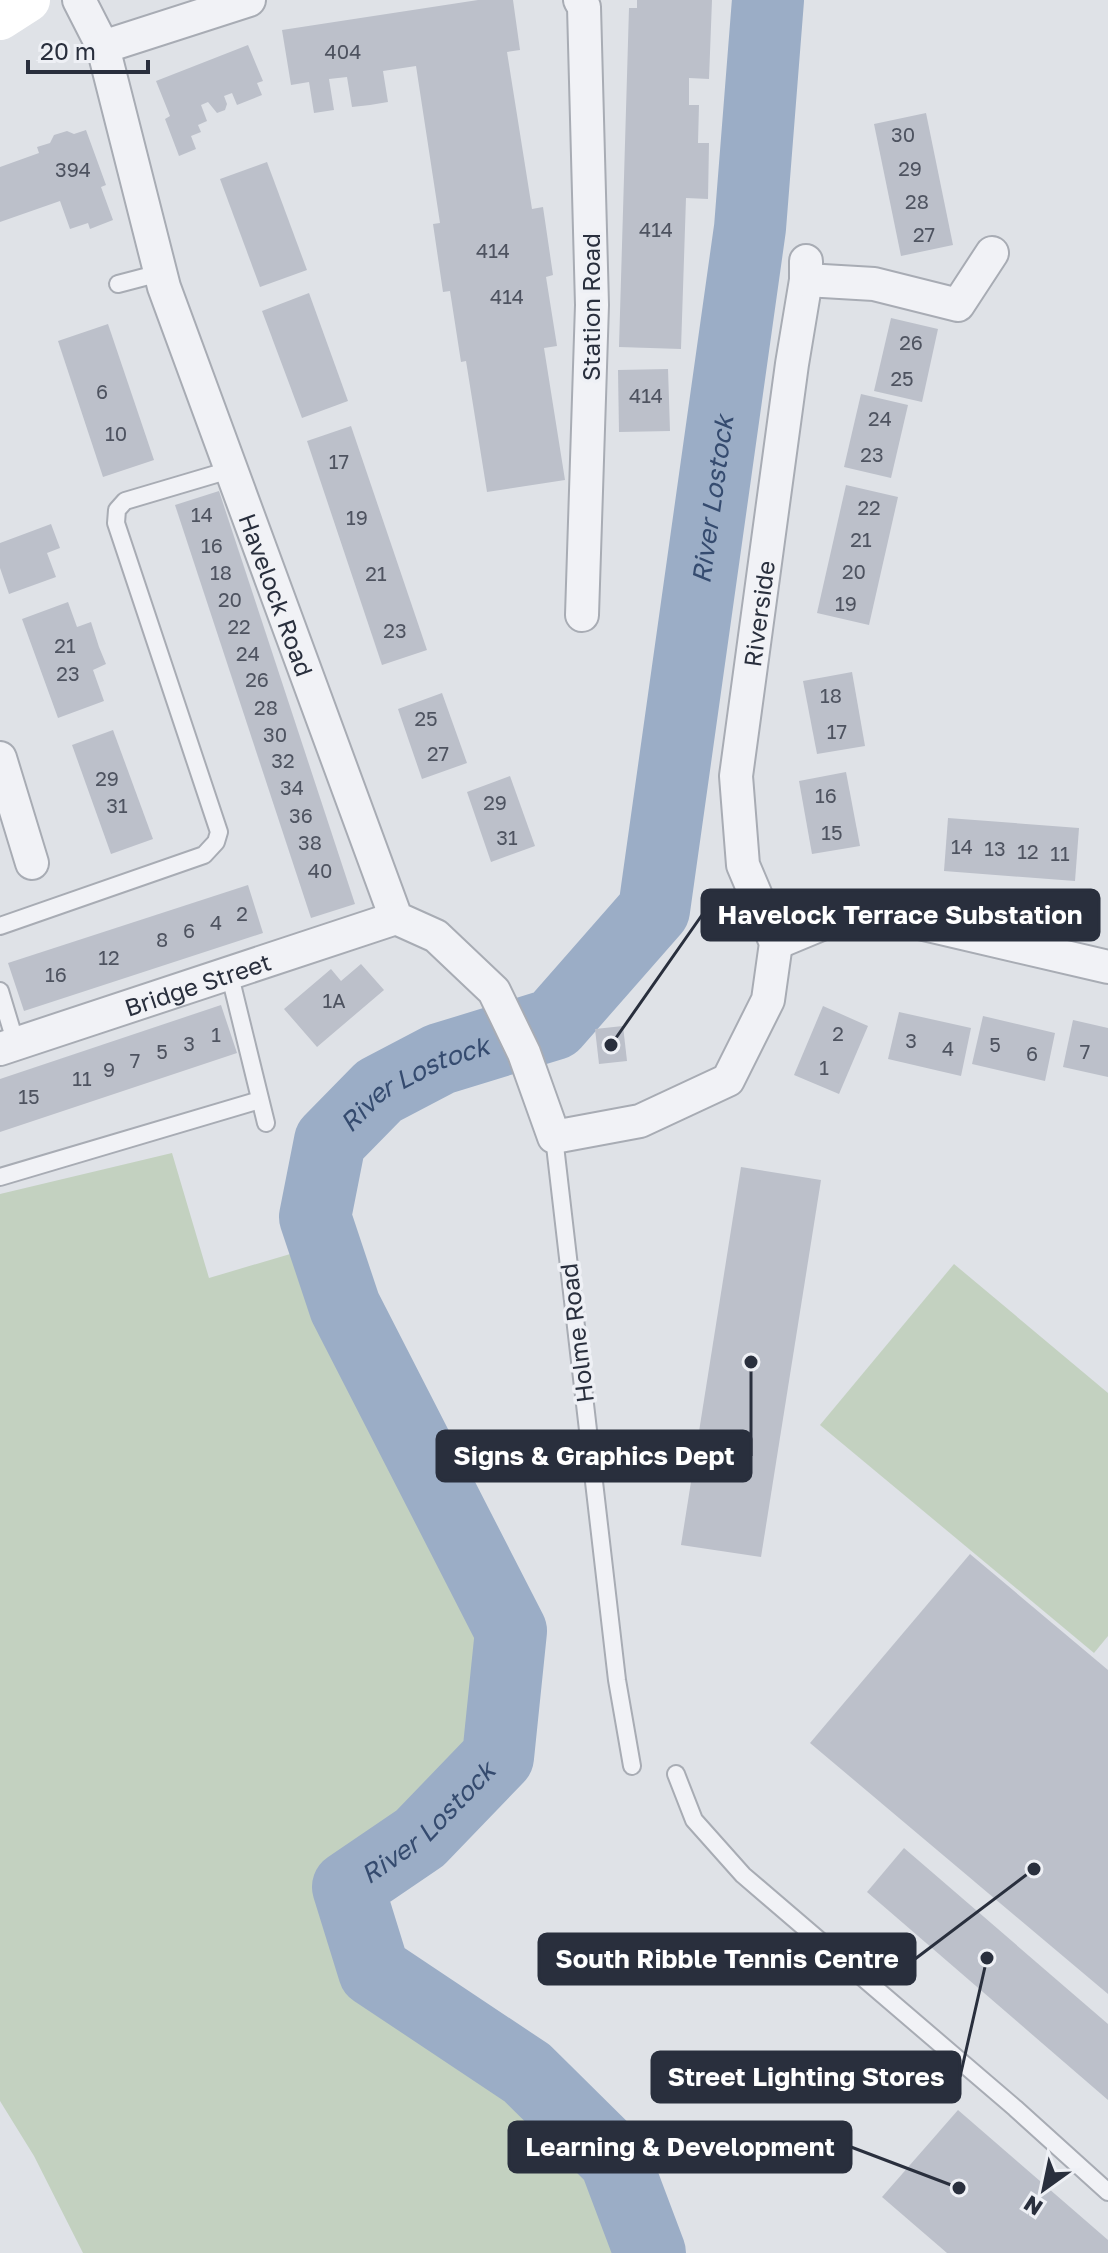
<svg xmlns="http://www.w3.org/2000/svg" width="1108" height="2253" font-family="'Golos Text',sans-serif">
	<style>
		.green { fill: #c3d1c0 }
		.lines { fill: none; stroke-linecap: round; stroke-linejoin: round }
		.river { stroke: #9badc6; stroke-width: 72 }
		.building { fill: #bcc0ca }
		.lane-casing { stroke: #a8acb4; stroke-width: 20 }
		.street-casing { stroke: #a8acb4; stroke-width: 36 }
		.lane { stroke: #f1f2f6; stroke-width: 16 }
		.street { stroke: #f1f2f6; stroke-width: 32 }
		.secondary { stroke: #fff; stroke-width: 44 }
		.labels { text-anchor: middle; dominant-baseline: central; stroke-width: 7; stroke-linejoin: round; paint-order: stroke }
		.number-label { font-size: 20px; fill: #4e5360 }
		.street-label { font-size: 24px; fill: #292f3d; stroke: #eef0f5 }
		.water-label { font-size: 26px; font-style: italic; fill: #354b6f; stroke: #eef0f5 }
		.leader { fill: none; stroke: #292f3d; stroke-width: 3 }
		.callout-dot { fill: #292f3d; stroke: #eef0f5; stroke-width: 3 }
		.callout { fill: #292f3d; stroke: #292f3d; stroke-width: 3 }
		.callout-label { font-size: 26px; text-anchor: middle; font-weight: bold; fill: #fff }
	</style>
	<rect width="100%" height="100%" fill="#dfe2e7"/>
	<!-- green -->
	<g class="green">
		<polygon points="172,1153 209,1278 324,1244 345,1307 511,1631 498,1757 349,1887 374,1971 527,2073 615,2160 650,2253 83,2253 34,2156 0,2101 0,1194"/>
		<polygon points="954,1264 1108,1393 1108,1636 1094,1653 820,1425"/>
	</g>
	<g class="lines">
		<!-- river -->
		<path class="river" id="s1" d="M650 2253 615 2160 527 2073 374 1971 348 1887 420 1838 498 1757 511 1631 345 1307 315 1217 330 1141 379 1091 440 1059 554 1024 654 910 750 228 768 0"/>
	</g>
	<!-- building -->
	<g class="building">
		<polygon points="478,0 513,0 520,50 507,52 532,209 543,207 553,275 546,277 557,346 544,348 565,480 487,492 466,361 461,362 450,291 443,292 433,224 440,223 416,66 383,71 388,102 370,105 352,107 347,77 329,79 334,110 314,113 309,82 291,85 282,30"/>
		<polygon points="637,0 712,0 709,79 689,78 689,105 699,105 698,143 709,143 708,199 686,198 681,349 619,347 629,8 637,8"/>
		<polygon points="248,45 263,81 257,83 262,95 237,105 232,93 224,96 227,104 225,110 217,113 208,102 201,105 207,121 198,125 201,132 191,136 196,149 179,156 165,119 170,116 156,81"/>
		<polygon points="926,113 953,245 901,256 874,124"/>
		<polygon points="86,130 106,185 101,187 113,220 90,229 88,223 70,229 60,201 0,222 0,167 39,153 37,147 50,143 54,135 67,131 74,134"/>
		<polygon points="267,162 307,270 260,287 220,179"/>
		<polygon points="309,293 348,401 302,418 262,311"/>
		<polygon points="891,318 938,329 922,402 874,391"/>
		<polygon points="108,324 154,460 103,477 58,341"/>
		<polygon points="668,369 670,431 619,432 618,370"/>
		<polygon points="861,394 908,405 891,478 844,467"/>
		<polygon points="351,426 427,650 382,665 307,441"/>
		<polygon points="846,485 898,497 869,625 817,613"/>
		<polygon points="219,491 355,904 311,918 175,505"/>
		<polygon points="51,524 60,548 47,553 56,577 9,594 0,568 0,543"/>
		<polygon points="68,602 77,627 91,622 99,647 106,664 93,670 104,701 58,718 22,619"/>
		<polygon points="852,672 865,746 817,754 803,681"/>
		<polygon points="442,693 467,763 422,779 398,709"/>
		<polygon points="113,730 153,839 111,854 72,745"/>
		<polygon points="846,772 860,846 812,854 799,781"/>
		<polygon points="510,776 535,846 491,862 467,792"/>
		<polygon points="948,818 1079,828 1075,881 944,871"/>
		<polygon points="248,885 263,933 24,1011 8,963"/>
		<polygon points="361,964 384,990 317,1047 284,1009 331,969 341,981"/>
		<polygon points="221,1005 237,1053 0,1132 0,1079"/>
		<polygon points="823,1006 868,1026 839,1094 794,1075"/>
		<polygon points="899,1012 971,1028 961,1076 888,1059"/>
		<polygon points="983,1016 1055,1033 1045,1081 972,1064"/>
		<polygon points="1073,1020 1108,1028 1108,1077 1063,1067"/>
		<polygon points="623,1026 627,1061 599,1064 595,1029"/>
		<polygon points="741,1167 821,1180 761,1557 681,1545"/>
		<polygon points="970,1554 1108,1670 1108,1994 810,1743"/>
		<polygon points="904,1848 1108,2024 1108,2100 867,1892"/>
		<polygon points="958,2110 1108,2240 1108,2253 947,2253 882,2197"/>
	</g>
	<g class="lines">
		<!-- lane casing -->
		<g class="lane-casing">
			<g id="lane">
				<polyline points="118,284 160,273"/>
				<polyline points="0,926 204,855 216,842 219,832 116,523 117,510 125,501 233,469"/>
				<polyline points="229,972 266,1123"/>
				<polyline points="0,991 16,1044"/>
				<polyline points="554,1137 617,1680 632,1766"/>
				<polyline points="0,1177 260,1100"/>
				<polyline points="676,1774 694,1820 743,1875 1015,2108 1108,2192"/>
			</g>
		</g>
		<!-- street casing -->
		<g class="street-casing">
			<g id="street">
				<path id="s2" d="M79 0 103 47 164 287 396 918 436 936 494 991 524 1053 554 1137 640 1121 728 1080 768 1000 776 943 743 865 736 776 792 364 806 280V261"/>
				<polyline points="580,0 584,7 592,305 582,615"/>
				<polyline points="103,47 249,0"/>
				<polyline points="806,280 874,284 958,305 992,253"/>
				<polyline points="0,758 32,863"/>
				<polyline points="776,943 836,918 898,918 1108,967"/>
				<path id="s3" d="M0 1049 396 918"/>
			</g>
		</g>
		<!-- lane -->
		<use href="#lane" class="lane"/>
		<!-- street -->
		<use href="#street" class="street"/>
		<!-- secondary -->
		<polyline class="secondary" points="0,18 28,0"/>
	</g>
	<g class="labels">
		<!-- number labels -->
		<g class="number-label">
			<text x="343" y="51">404</text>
			<text x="903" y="134">30</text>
			<text x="910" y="168">29</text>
			<text x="73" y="169">394</text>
			<text x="917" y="201">28</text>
			<text x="656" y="229">414</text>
			<text x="924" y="234">27</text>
			<text x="493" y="250">414</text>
			<text x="507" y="296">414</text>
			<text x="911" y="342">26</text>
			<text x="902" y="378">25</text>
			<text x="102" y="391">6</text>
			<text x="646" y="395">414</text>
			<text x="880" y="418">24</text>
			<text x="116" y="433">10</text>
			<text x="872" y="454">23</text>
			<text x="339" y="461">17</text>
			<text x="869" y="507">22</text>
			<text x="202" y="514">14</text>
			<text x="357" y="517">19</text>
			<text x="861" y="539">21</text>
			<text x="212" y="545">16</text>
			<text x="854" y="571">20</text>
			<text x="221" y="572">18</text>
			<text x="376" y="573">21</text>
			<text x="230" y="599">20</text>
			<text x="846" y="603">19</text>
			<text x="239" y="626">22</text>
			<text x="395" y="630">23</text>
			<text x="65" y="645">21</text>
			<text x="248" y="653">24</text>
			<text x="68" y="673">23</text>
			<text x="257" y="679">26</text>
			<text x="831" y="695">18</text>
			<text x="266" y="707">28</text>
			<text x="426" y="718">25</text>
			<text x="837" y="731">17</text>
			<text x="275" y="734">30</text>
			<text x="438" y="753">27</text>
			<text x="283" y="760">32</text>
			<text x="107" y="778">29</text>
			<text x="292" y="787">34</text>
			<text x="826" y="795">16</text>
			<text x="495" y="802">29</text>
			<text x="117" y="805">31</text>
			<text x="301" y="815">36</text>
			<text x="832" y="832">15</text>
			<text x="507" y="837">31</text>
			<text x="310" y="842">38</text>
			<text x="962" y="846">14</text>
			<text x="995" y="848">13</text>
			<text x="1028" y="851">12</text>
			<text x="1060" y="853">11</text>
			<text x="320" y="870">40</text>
			<text x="242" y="913">2</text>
			<text x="216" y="922">4</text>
			<text x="189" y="930">6</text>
			<text x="162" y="939">8</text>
			<text x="109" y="957">12</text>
			<text x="56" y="974">16</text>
			<text x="334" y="1000">1A</text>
			<text x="838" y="1033">2</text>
			<text x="216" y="1034">1</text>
			<text x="911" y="1040">3</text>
			<text x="189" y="1043">3</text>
			<text x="995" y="1044">5</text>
			<text x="948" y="1048">4</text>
			<text x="162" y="1051">5</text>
			<text x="1085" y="1051">7</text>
			<text x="1032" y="1053">6</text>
			<text x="135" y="1060">7</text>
			<text x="824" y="1067">1</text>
			<text x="109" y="1069">9</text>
			<text x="82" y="1078">11</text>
			<text x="29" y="1096">15</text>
		</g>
		<!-- street labels -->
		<g class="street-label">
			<text transform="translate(590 307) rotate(-90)">Station Road</text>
			<text stroke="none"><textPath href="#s2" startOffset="628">Havelock Road</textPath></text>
			<text stroke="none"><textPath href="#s2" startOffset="1924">Riverside</textPath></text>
			<text stroke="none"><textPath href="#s3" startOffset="208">Bridge Street</textPath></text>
			<text transform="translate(576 1333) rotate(-97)">Holme Road</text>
		</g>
		<!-- water labels -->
		<g class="water-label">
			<text stroke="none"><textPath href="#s1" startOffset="2182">River Lostock</textPath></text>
			<text stroke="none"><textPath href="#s1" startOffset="1462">River Lostock</textPath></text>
			<text stroke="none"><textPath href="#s1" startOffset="598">River Lostock</textPath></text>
		</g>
	</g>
	<!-- callouts -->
	<path class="leader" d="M611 1045L702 915M751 1362L751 1456M1034 1869L915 1959M987 1958L960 2077M959 2188L851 2147"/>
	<g class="callout-dot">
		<circle cx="611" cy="1045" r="8"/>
		<circle cx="751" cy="1362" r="8"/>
		<circle cx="1034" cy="1869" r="8"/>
		<circle cx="987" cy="1958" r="8"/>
		<circle cx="959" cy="2188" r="8"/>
	</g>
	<g class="callout">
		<rect x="702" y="890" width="397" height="50" rx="8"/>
		<rect x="437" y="1431" width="314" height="50" rx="8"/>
		<rect x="539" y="1934" width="376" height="50" rx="8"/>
		<rect x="652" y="2052" width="308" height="50" rx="8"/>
		<rect x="509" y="2122" width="342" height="50" rx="8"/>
	</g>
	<g class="callout-label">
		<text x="900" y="924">Havelock Terrace Substation</text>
		<text x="594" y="1465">Signs &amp; Graphics Dept</text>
		<text x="727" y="1968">South Ribble Tennis Centre</text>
		<text x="806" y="2086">Street Lighting Stores</text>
		<text x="680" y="2156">Learning &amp; Development</text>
	</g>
	<!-- north arrow -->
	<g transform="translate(1044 2189) rotate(213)" stroke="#eef0f5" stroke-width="6" paint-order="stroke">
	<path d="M0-6L14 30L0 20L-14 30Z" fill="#292f3d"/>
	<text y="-12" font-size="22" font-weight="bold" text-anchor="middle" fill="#292f3d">N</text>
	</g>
	<!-- scale -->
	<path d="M28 60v12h120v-12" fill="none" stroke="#292f3d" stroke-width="4"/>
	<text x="40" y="60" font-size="24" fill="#292f3d" stroke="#eef0f5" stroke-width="6" paint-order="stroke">20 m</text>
</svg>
